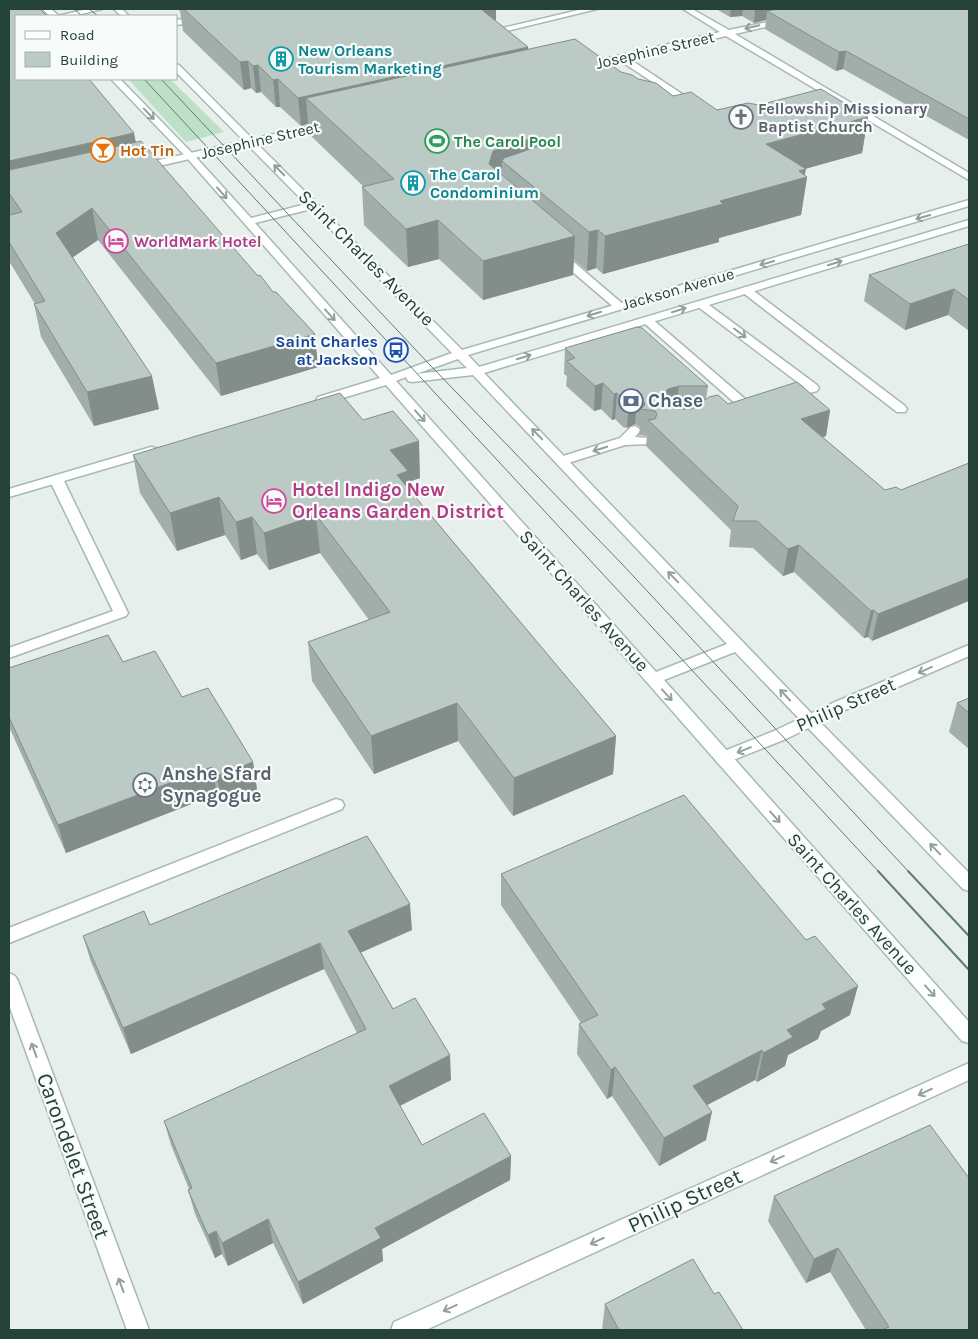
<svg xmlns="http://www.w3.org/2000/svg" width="978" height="1339" font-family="Karla,sans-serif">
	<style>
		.green { fill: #bfe0c8 }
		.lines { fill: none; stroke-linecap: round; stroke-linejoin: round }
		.lane-casing { stroke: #a8b8b2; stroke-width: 3 }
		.street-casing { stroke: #a8b8b2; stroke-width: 3 }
		.secondary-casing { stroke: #a4bbb3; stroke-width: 3 }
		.lane { fill: #fff; fill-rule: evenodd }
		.street { fill: #fff; fill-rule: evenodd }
		.secondary { fill: #fff; fill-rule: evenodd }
		.tram-far1 { stroke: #5f7d75; stroke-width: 1 }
		.tram { stroke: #5f7d75; stroke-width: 2 }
		.wall { fill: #a1aea9 }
		.shaded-wall { fill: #838d89 }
		.building { fill: #bbcac4; stroke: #838d89 }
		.oneway { stroke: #92a09c }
		.labels { text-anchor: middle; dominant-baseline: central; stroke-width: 4.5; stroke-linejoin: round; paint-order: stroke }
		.far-culture-label { font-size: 16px; font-weight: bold; fill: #0d838f; stroke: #f7fbf9; text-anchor: start }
		.far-street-label { font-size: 16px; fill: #24423a; stroke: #f7fbf9 }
		.far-worship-label { font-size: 16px; font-weight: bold; fill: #5b616d; stroke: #f7fbf9; text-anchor: start }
		.far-leisure-label { font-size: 16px; font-weight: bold; fill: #27864d; stroke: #f7fbf9; text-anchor: start }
		.far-food-label { font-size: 16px; font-weight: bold; fill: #c56008; stroke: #f7fbf9; text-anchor: start }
		.far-hotel-label { font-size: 16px; font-weight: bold; fill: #b23c85; stroke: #f7fbf9; text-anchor: start }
		.far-transit-label { font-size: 16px; font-weight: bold; fill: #164399; stroke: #f7fbf9; text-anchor: end }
		.street-label { font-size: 19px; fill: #24423a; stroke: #f7fbf9 }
		.service-label { font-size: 19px; font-weight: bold; fill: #4e5e75; stroke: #f7fbf9; text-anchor: start }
		.hotel-label { font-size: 19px; font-weight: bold; fill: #b23c85; stroke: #f7fbf9; text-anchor: start }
		.worship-label { font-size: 19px; font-weight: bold; fill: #5b616d; stroke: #f7fbf9; text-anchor: start }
		.near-street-label { font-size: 22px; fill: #24423a; stroke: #f7fbf9 }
	</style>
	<rect width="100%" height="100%" fill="#e6efeb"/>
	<!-- green -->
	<polygon class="green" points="128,79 170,79 224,132 186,142"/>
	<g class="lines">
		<!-- lane casing -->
		<g class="lane-casing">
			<g id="lane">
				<polygon points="583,9 597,9 486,36 482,33"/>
				<polygon points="202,17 206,19 205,21 176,25 176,20"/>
				<polygon points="622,55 625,56 700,106 698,108 692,108 619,60 619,56"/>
				<polygon points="558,251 562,252 624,305 626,307 624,309 616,309 554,256 553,254 554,252"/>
				<polygon points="746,287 750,288 905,406 907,409 905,412 897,412 742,292 740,290"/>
				<polygon points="701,301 705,302 817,385 819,388 817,391 788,399 784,398 782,395 784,392 804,387 697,306 695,304 697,302"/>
				<polygon points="647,317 651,318 744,398 746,401 744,404 736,404 643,322 641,320 643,318"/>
				<polygon points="635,426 641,430 635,437 651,438 653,441 651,444 625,445 562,465 556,461 557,458 620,438 631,427"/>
				<polygon points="56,475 63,479 128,613 126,616 9,658 9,648 113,611 49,479"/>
				<polygon points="336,799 342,801 344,805 342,809 9,943 9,928"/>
			</g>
		</g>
		<!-- street casing -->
		<g class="street-casing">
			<g id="street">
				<polygon points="87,9 102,9 73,16 58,16"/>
				<polygon points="683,9 692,9 729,30 787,18 787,22 735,34 969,173 969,180 726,36 587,69 583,66 587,63 720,32"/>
				<polygon points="328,122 333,125 331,127 141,170 136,167 141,164"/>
				<polygon points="969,645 969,656 845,710 786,739 723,764 717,762 715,758 717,754 774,731 835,702"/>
				<polygon points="9,973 15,976 18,981 149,1330 127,1330 9,1005"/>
				<polygon points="969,1063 969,1080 426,1330 391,1330 394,1322"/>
			</g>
		</g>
		<!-- secondary casing -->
		<g class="secondary-casing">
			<g id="secondary">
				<polygon points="42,9 51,9 59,16 50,16"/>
				<polygon points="114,9 122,9 129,16 121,16"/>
				<path d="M176 64 179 65 462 350 969 200V206L468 355 479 367 969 220V226L484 373 814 716 969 873V891L963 889 735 652 664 680 969 1022V1043L962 1041 386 385 326 403H318L316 400 318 397 380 378 187 158 111 79H120L193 154 251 218 306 204 176 72ZM311 209 452 353 391 375 255 223ZM458 359 467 368 416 374ZM473 375 727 644 656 672 396 381 406 377 408 381 412 382Z"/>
				<polygon points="151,447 156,448 157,451 156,454 9,497 9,489"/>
			</g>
		</g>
		<!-- lane -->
		<use href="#lane" class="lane"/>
		<!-- street -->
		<use href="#street" class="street"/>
		<!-- secondary -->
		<use href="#secondary" class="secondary"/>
		<!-- tram-far1 -->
		<g class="tram-far1">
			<polyline points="74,9 82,16"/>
			<polyline points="89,9 98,16"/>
			<polyline points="144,79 879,872"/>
			<polyline points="161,79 430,365 622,564 909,872"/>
		</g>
		<!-- tram -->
		<g class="tram">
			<polyline points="878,871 969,970"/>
			<polyline points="908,871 969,936"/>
		</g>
	</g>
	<!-- wall -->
	<g class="wall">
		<polygon points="9,9 136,142 318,367 221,396 98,240 73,257 159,409 94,426 41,337 34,304 35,304 9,261 9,215 10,215 9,213"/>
		<polygon points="176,9 496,9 496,21 528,47 528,49 621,72 673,96 717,110 759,105 868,117 862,153 805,169 805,175 807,177 801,215 719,238 719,242 603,274 596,268 587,271 574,260 573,275 483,300 439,259 408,267 364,225 362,187 364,187 309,134 308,124 301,126 280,107 276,107 261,92 256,93 251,88 244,90 183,31 180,11"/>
		<polygon points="716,9 969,9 969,140 843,69 836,71 765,29 766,20 754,23 742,16 730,17"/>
		<polygon points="969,244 969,331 948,315 905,330 864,301 869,275"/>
		<polygon points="565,348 708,386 706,399 728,404 830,410 826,436 822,437 885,490 901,490 969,463 872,641 868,637 864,638 794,572 783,576 753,548 729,547 731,530 646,446 647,436 639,435 640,427 635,424 627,428 623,427 615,419 612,420 601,409 594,411 566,386 567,376 564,374"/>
		<polygon points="363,420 420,478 408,482 408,488 616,736 613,774 513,816 458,741 374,774 312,681 308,642 369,620 320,553 269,570 257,554 241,560 225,535 177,551 140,493 133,455"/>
		<polygon points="123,662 182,697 253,762 257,790 222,803 217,794 66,853 10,729 9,730 9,668"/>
		<polygon points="969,698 969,749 949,732 957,703"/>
		<polygon points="501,874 850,1015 821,1031 818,1039 788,1055 785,1066 757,1082 755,1080 707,1105 706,1140 659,1166 612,1096 607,1099 577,1054 579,1024 581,1023 501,905"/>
		<polygon points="150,925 412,930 361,952 393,1009 451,1080 400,1106 422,1145 511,1156 510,1180 382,1249 383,1261 303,1304 273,1243 228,1266 222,1254 215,1258 195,1214 188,1190 189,1189 171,1145 164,1121 357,1033 324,969 131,1054 91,962 83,936"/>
		<polygon points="774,1196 969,1330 866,1330 830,1272 806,1283 768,1221"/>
		<polygon points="714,1294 743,1330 602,1330 605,1304"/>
	</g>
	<!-- shaded-wall -->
	<g class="shaded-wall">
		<polygon points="479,9 496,9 496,28"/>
		<polygon points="731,9 743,9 742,16 730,17"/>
		<polygon points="755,9 816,9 767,11 766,20 754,23"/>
		<polygon points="528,47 527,74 306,98 308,124 301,126 298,98"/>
		<polygon points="846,51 843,69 836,71 839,52"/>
		<polygon points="248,61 251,88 244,90 240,62"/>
		<polygon points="258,65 261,92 256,93 253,66"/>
		<polygon points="278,79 280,107 276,107 273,80"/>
		<polygon points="868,117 862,153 761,181 766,144"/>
		<polygon points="134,133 140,163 9,193 9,161"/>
		<polygon points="533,138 532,174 502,161 502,185 489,164 493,151"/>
		<polygon points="806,169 804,178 807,177 801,215 719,238 719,242 603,274 605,236 720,201 799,171"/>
		<polygon points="92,208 98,240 63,264 56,233"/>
		<polygon points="438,220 439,259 408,267 406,229"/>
		<polygon points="598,230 596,268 587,271 589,232"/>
		<polygon points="575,236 573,275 483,300 483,261"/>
		<polygon points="954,289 948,315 905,330 910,304"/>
		<polygon points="315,334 318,367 221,396 216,363"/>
		<polygon points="152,376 159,409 94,426 87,392"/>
		<polygon points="603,383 601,409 594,411 595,386"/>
		<polygon points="679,386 677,402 689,396 686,422 663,394 668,389"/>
		<polygon points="617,393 615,419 612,420 614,394"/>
		<polygon points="637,398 635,424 627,428 629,402"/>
		<polygon points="830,410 826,436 797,446 801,419"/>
		<polygon points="419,441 420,478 408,482 409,509 398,486 390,450"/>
		<polygon points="219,497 225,535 177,551 170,513"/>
		<polygon points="316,515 320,553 269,570 264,533"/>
		<polygon points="252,517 257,554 241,560 236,522"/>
		<polygon points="799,545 794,572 783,576 788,549"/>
		<polygon points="969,578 969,601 872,641 878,614"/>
		<polygon points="874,610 868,637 864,638 871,611"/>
		<polygon points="457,703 458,741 374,774 371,736"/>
		<polygon points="616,736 613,774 513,816 514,778"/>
		<polygon points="253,762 257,790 222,803 217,776"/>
		<polygon points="212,767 217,794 66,853 58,825"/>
		<polygon points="410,904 412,930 351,957 348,931"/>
		<polygon points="320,943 324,969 131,1054 123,1028"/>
		<polygon points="858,986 850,1015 821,1031 818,1039 788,1055 785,1066 757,1082 763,1053 787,1030 822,1004"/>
		<polygon points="762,1050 755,1080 688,1115 693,1086"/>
		<polygon points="450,1055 451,1080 391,1110 389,1086"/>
		<polygon points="615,1067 612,1096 607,1099 611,1070"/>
		<polygon points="712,1112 706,1140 659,1166 664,1138"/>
		<polygon points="511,1156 510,1180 382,1249 383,1261 303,1304 298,1282 375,1228"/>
		<polygon points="268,1219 273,1243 228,1266 222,1243"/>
		<polygon points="216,1231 222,1254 215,1258 208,1235"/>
		<polygon points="838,1248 830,1272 806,1283 814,1259"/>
	</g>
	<!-- building -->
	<g class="building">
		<polygon points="9,9 40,9 47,16 16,16 16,79 89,79 134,133 9,161"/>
		<polygon points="184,9 481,9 528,47 298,98 278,79 273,80 258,65 253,66 248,61 240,62"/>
		<polygon points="778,9 969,9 969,119 846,51 839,52 767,11"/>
		<polygon points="575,39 621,72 632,75 638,79 656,83 673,96 691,92 717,110 748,103 759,105 821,89 868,117 766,144 806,169 799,171 807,177 720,201 723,204 605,236 598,230 589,232 502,161 504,158 539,146 539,139 533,138 493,151 489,164 575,236 483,261 438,220 406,229 362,187 394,179 306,98"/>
		<polygon points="141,141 258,276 260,275 273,292 276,292 315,334 216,363 92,208 56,233 152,376 87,392 34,304 45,301 9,242 9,215 22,212 9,193 9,170"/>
		<polygon points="969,244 969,300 954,289 910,304 869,275"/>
		<polygon points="637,327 642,328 708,386 679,386 668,389 663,394 670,400 689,396 677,402 675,405 677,409 692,409 709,397 718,395 728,404 797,382 830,410 801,419 885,490 896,487 901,490 969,463 969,578 878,614 874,610 871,611 799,545 788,549 757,521 733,521 738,506 648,420 655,419 657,414 655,411 641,409 645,405 644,402 637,398 629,402 625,401 617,393 614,394 603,383 595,386 567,361 575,358 565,348"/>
		<polygon points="340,393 363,420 393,411 419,441 390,450 408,471 397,475 616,736 514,778 457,703 371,736 308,642 390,612 316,515 264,533 252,517 236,522 219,497 170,513 133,455"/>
		<polygon points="108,635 123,662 155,651 182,697 208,688 253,762 217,776 212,767 58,825 9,717 9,668"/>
		<polygon points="969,698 969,713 957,703"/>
		<polygon points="684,795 806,940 815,936 858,986 822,1004 826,1009 787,1030 793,1037 763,1053 762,1050 693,1086 712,1112 664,1138 615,1067 611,1070 579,1024 598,1015 501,874"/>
		<polygon points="367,836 410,904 348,931 393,1009 415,998 450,1055 389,1086 422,1145 484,1113 511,1156 375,1228 381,1238 298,1282 268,1219 222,1243 216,1231 208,1235 188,1190 192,1188 164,1121 366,1029 320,943 123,1028 83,936 144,911 150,925"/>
		<polygon points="930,1125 969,1178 969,1330 881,1330 889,1327 838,1248 814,1259 774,1196"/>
		<polygon points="693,1259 714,1294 719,1292 743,1330 619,1330 605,1304"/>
	</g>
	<!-- one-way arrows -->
	<defs><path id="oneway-shaft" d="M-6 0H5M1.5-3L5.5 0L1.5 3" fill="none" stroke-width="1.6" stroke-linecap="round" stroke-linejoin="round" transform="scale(1.25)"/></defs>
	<g class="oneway">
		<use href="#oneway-shaft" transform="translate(752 27) rotate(167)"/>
		<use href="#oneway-shaft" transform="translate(149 114) rotate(46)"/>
		<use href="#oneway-shaft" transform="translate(279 170) rotate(-135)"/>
		<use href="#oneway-shaft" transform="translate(222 193) rotate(49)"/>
		<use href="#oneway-shaft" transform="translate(923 217) rotate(164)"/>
		<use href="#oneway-shaft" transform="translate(767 263) rotate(164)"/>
		<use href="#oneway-shaft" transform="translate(835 263) rotate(-17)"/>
		<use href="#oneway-shaft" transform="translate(679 310) rotate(-17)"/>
		<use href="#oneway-shaft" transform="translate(594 314) rotate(163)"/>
		<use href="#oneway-shaft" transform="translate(330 315) rotate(48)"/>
		<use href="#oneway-shaft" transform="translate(740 333) rotate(37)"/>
		<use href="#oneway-shaft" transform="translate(524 357) rotate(-17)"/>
		<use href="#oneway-shaft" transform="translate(420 416) rotate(48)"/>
		<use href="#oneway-shaft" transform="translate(537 434) rotate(-134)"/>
		<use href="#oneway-shaft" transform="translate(600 449) rotate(163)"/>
		<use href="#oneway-shaft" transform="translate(673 577) rotate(-134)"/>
		<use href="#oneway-shaft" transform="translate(925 670) rotate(156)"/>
		<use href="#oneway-shaft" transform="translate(667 695) rotate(48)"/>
		<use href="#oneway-shaft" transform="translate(785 695) rotate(-133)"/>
		<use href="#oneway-shaft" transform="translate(744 750) rotate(158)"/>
		<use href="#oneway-shaft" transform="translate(775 817) rotate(48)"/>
		<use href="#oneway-shaft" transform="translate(935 849) rotate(-134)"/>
		<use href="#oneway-shaft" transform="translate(930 991) rotate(48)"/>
		<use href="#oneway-shaft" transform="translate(34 1050) rotate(-110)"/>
		<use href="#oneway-shaft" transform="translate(925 1092) rotate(155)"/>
		<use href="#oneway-shaft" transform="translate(777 1159) rotate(156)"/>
		<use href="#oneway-shaft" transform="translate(597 1241) rotate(155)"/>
		<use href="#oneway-shaft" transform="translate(121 1285) rotate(-110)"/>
		<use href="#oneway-shaft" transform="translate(450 1308) rotate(155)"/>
	</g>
	<!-- icons -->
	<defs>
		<g id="building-ring" transform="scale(1.25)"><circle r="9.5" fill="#f7fbf9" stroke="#0f9aa8" stroke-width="1.5"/><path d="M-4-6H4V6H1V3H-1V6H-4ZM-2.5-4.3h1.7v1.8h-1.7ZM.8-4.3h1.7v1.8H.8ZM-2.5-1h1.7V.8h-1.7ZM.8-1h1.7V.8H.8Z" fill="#0f9aa8"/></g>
		<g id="church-ring" transform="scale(1.25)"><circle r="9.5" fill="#f7fbf9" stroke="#6b7280" stroke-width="1.5"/><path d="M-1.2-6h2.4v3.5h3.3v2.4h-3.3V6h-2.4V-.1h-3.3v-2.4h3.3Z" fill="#6b7280"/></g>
		<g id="stadium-ring" transform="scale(1.25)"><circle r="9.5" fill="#f7fbf9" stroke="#2e9e5b" stroke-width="1.5"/><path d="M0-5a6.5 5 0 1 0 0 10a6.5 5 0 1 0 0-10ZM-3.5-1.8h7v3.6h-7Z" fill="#2e9e5b"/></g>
		<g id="bar-ring" transform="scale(1.25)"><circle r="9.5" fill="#f7fbf9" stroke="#e8710a" stroke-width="1.5"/><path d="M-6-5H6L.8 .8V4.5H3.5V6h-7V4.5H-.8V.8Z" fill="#e8710a"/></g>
		<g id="hotel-ring" transform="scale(1.25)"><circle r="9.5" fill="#f7fbf9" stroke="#d1479c" stroke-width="1.5"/><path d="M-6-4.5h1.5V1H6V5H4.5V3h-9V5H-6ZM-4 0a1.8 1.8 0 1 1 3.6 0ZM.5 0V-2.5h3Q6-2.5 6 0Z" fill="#d1479c"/></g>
		<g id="bus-ring" transform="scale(1.25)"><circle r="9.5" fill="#f7fbf9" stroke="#1a4fb4" stroke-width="1.5"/><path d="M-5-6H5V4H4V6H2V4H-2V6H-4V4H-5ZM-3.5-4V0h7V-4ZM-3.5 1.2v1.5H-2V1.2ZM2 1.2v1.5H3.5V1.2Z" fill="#1a4fb4"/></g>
		<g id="bank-ring" transform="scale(1.25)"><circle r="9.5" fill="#f7fbf9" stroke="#5c6f8a" stroke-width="1.5"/><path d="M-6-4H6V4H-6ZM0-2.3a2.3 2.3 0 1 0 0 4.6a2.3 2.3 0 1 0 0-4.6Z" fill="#5c6f8a"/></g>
		<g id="synagogue-ring" transform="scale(1.25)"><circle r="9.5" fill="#f7fbf9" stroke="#6b7280" stroke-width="1.5"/><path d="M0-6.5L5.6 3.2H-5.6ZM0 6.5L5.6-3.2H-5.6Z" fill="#6b7280"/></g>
	</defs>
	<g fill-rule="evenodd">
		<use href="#building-ring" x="281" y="59"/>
		<use href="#church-ring" x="741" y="117"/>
		<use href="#stadium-ring" x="437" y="141"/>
		<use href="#bar-ring" x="103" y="150"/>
		<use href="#building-ring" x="413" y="183"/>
		<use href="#hotel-ring" x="116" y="241"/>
		<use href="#bus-ring" x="396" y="350"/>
		<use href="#bank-ring" x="631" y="401"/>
		<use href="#hotel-ring" x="274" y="501"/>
		<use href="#synagogue-ring" x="145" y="785"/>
	</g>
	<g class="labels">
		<!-- far-culture labels -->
		<g class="far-culture-label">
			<text x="298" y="50">New Orleans<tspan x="298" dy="18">Tourism Marketing</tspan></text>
			<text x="430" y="174">The Carol<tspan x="430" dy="18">Condominium</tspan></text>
		</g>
		<!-- far-street labels -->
		<g class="far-street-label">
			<text transform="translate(655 50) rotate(-13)">Josephine Street</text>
			<text transform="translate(260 140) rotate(-13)">Josephine Street</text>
			<text transform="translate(678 289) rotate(-16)">Jackson Avenue</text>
		</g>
		<!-- far-worship labels -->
		<g class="far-worship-label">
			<text x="758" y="108">Fellowship Missionary<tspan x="758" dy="18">Baptist Church</tspan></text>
		</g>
		<!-- far-leisure labels -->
		<g class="far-leisure-label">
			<text x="454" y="141">The Carol Pool</text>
		</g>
		<!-- far-food labels -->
		<g class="far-food-label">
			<text x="120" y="150">Hot Tin</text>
		</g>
		<!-- far-hotel labels -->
		<g class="far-hotel-label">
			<text x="134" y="241">WorldMark Hotel</text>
		</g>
		<!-- far-transit labels -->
		<g class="far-transit-label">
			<text x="378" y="341">Saint Charles<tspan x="378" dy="18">at Jackson</tspan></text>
		</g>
		<!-- street labels -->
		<g class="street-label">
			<text transform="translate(366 258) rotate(45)">Saint Charles Avenue</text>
			<text transform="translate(584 601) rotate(48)">Saint Charles Avenue</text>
			<text transform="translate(846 705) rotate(-24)">Philip Street</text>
			<text transform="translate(852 904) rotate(48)">Saint Charles Avenue</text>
		</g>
		<!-- service labels -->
		<g class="service-label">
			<text x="648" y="401">Chase</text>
		</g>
		<!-- hotel labels -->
		<g class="hotel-label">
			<text x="292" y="490">Hotel Indigo New<tspan x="292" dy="22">Orleans Garden District</tspan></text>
		</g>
		<!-- worship labels -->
		<g class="worship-label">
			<text x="162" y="774">Anshe Sfard<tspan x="162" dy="22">Synagogue</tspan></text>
		</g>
		<!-- near-street labels -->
		<g class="near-street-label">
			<text transform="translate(73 1156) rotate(70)">Carondelet Street</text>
			<text transform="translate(685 1201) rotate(-25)">Philip Street</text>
		</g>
	</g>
	<!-- border -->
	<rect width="978" height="1339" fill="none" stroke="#24423a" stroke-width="20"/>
	<!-- legend -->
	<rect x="15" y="15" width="162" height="65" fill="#f7fbf9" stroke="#a3b1ad"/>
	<rect x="25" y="31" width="25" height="8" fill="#ffffff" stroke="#a3b1ad"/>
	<text x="60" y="40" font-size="15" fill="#24423a">Road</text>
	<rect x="25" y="52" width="25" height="15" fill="#bbcac4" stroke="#a3b1ad"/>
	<text x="60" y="65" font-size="15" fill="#24423a">Building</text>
</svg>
